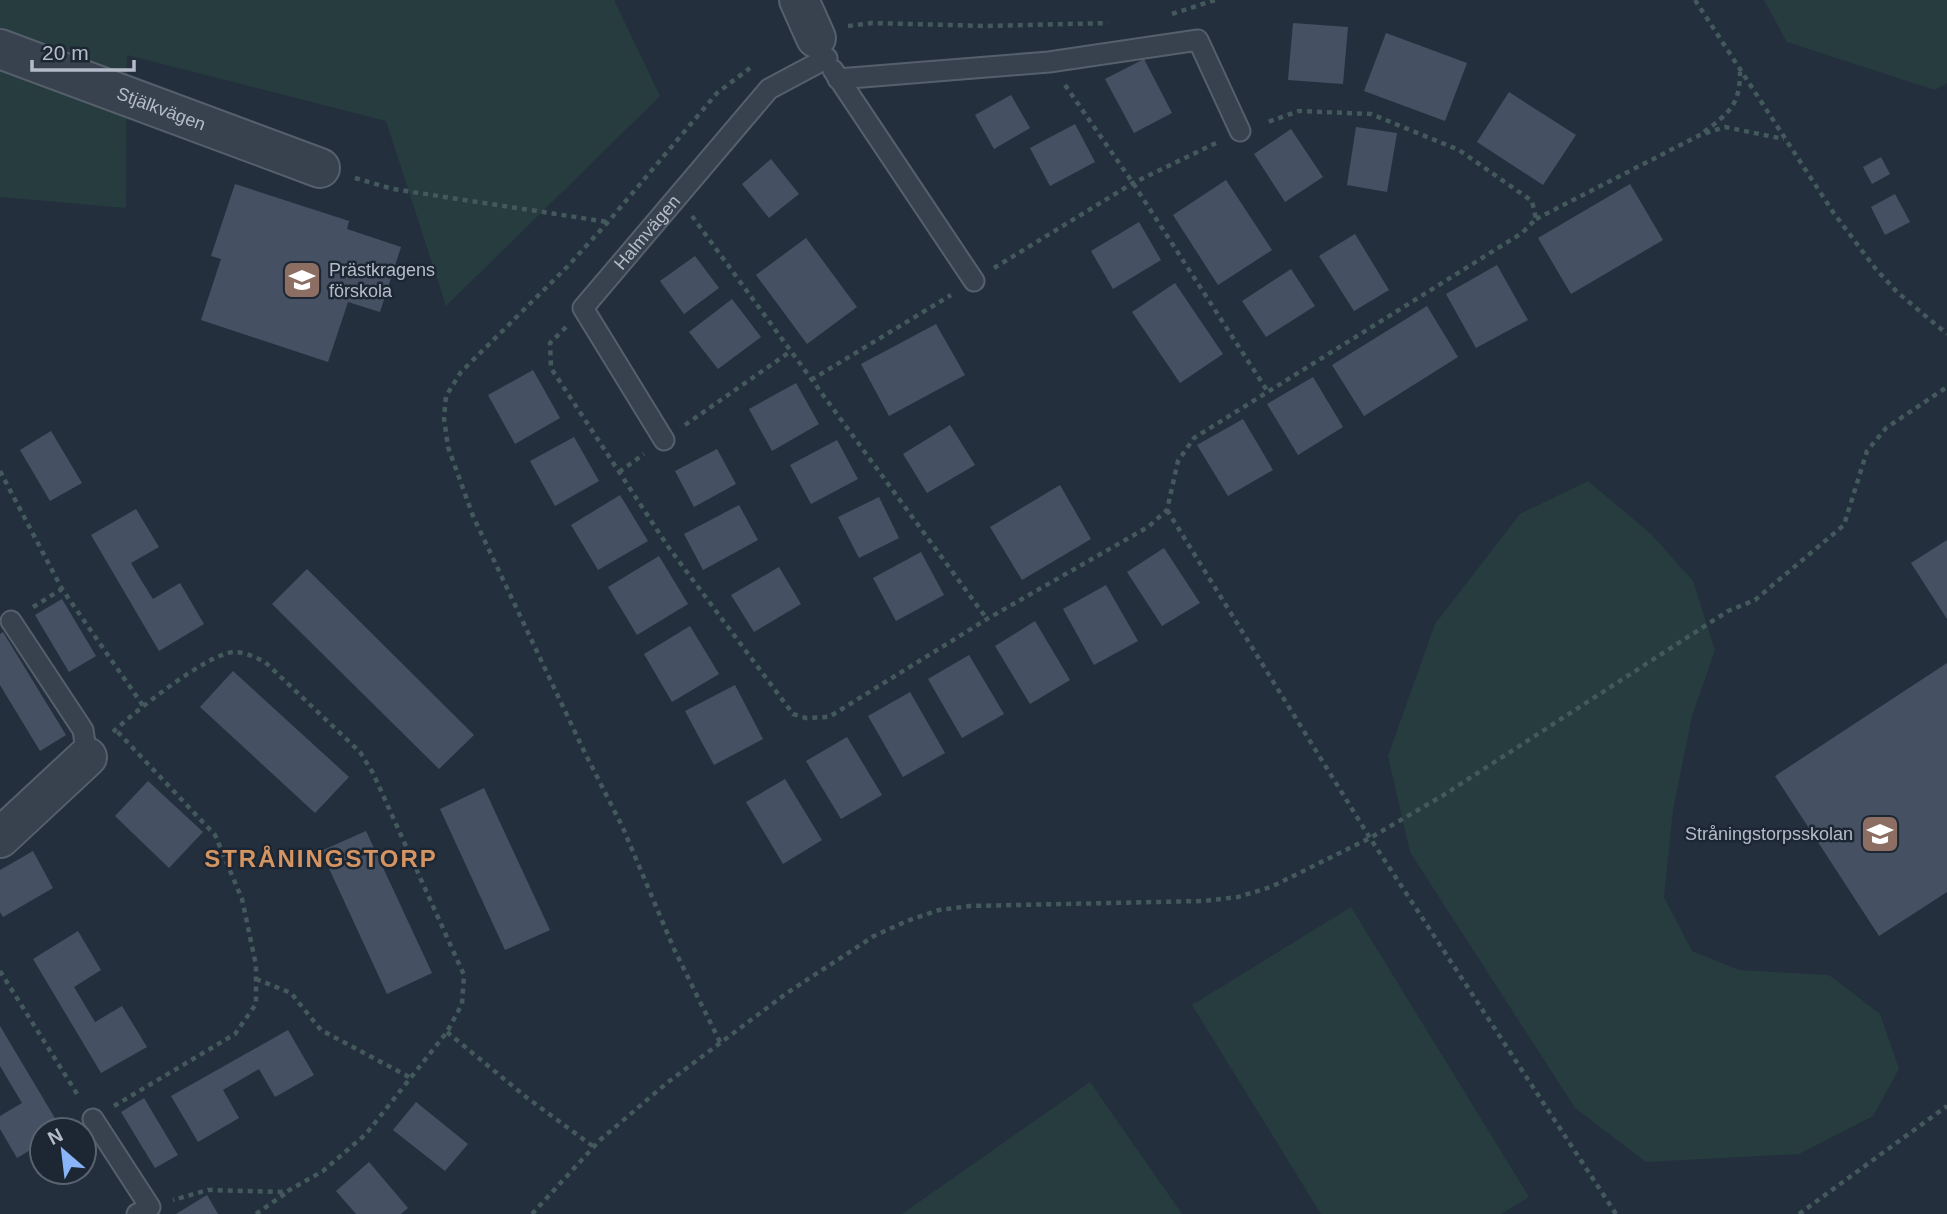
<svg xmlns="http://www.w3.org/2000/svg" width="1947" height="1214" font-family="Arial,sans-serif">
	<style>
		.green { fill: #263c3f }
		.building { fill: #455162 }
		.lines { fill: none; stroke-linecap: round; stroke-linejoin: round }
		.lane-casing { stroke: #565f6c; stroke-width: 23 }
		.street-casing { stroke: #565f6c; stroke-width: 42 }
		.path { stroke: #44595c; stroke-width: 4.5; stroke-dasharray: 5 5; stroke-linecap: butt }
		.lane { stroke: #38414e; stroke-width: 19 }
		.street { stroke: #38414e; stroke-width: 38 }
		.labels { text-anchor: middle; dominant-baseline: central; stroke-width: 5; stroke-linejoin: round; paint-order: stroke }
		.street-label { font-size: 18px; fill: #b4bcc9; stroke: #1d2633 }
		.poi-label { font-size: 18px; fill: #b4bcc9; stroke: #1d2633; text-anchor: start }
		.district-label { font-size: 24px; font-weight: bold; letter-spacing: 2px; fill: #d59563; stroke: #1d2633 }
	</style>
	<rect width="100%" height="100%" fill="#242f3e"/>
	<!-- green -->
	<g class="green">
		<polygon points="0,0 614,0 660,96 446,306 386,121 127,55 126,208 0,197"/>
		<polygon points="1764,0 1947,0 1947,83 1935,90 1787,42"/>
		<polygon points="1588,481 1652,535 1693,581 1715,650 1692,716 1673,810 1664,897 1692,951 1739,970 1829,975 1880,1014 1899,1069 1873,1116 1799,1154 1646,1162 1575,1108 1410,852 1388,756 1435,624 1520,514"/>
		<polygon points="1351,907 1529,1197 1501,1214 1321,1214 1192,1005"/>
		<polygon points="1090,1082 1182,1214 902,1214"/>
	</g>
	<!-- building -->
	<g class="building">
		<polygon points="1293,23 1348,27 1343,84 1288,80"/>
		<polygon points="1386,33 1467,63 1445,121 1364,91"/>
		<polygon points="1144,59 1172,113 1134,133 1105,79"/>
		<polygon points="1509,92 1576,135 1543,185 1477,142"/>
		<polygon points="1011,95 1030,128 994,149 975,115"/>
		<polygon points="1075,124 1095,162 1050,186 1030,148"/>
		<polygon points="1356,127 1397,133 1387,192 1347,185"/>
		<polygon points="1291,129 1323,177 1285,202 1254,154"/>
		<polygon points="1881,157 1890,174 1872,184 1863,167"/>
		<polygon points="771,159 799,194 769,218 742,184"/>
		<polygon points="1226,180 1272,250 1218,285 1173,215"/>
		<polygon points="235,184 349,221 347,229 401,247 380,312 348,302 328,362 201,320 221,259 211,256"/>
		<polygon points="1630,184 1663,240 1571,294 1538,238"/>
		<polygon points="1895,194 1910,222 1885,235 1871,207"/>
		<polygon points="1139,222 1161,260 1113,289 1091,251"/>
		<polygon points="1355,234 1389,290 1354,311 1319,256"/>
		<polygon points="806,238 857,307 807,344 756,275"/>
		<polygon points="695,256 719,288 684,314 660,281"/>
		<polygon points="1497,265 1528,320 1476,348 1446,294"/>
		<polygon points="1291,269 1315,306 1266,337 1242,301"/>
		<polygon points="1175,283 1223,354 1180,383 1132,312"/>
		<polygon points="732,299 761,337 718,369 689,332"/>
		<polygon points="1427,306 1458,357 1364,416 1332,365"/>
		<polygon points="936,324 965,375 889,416 861,364"/>
		<polygon points="533,370 560,418 515,444 488,395"/>
		<polygon points="1313,377 1343,427 1298,455 1267,404"/>
		<polygon points="796,383 819,424 772,451 749,409"/>
		<polygon points="1243,419 1273,470 1228,496 1197,445"/>
		<polygon points="950,425 975,465 927,493 903,454"/>
		<polygon points="51,431 82,483 50,501 20,450"/>
		<polygon points="574,437 599,481 555,506 530,461"/>
		<polygon points="837,440 858,479 811,504 790,465"/>
		<polygon points="717,449 736,484 694,507 675,471"/>
		<polygon points="1060,485 1091,539 1022,580 990,527"/>
		<polygon points="620,495 648,541 598,570 571,525"/>
		<polygon points="879,497 899,538 859,558 838,517"/>
		<polygon points="739,505 758,540 703,570 684,534"/>
		<polygon points="136,509 159,547 131,563 141,580 153,599 180,583 204,624 159,651 91,535"/>
		<polygon points="1947,540 1947,619 1911,563"/>
		<polygon points="1164,548 1200,603 1162,626 1127,572"/>
		<polygon points="921,552 944,595 896,621 873,578"/>
		<polygon points="659,556 688,604 637,635 608,587"/>
		<polygon points="779,567 801,604 754,632 731,595"/>
		<polygon points="307,569 474,735 439,769 272,604"/>
		<polygon points="1106,585 1138,641 1094,665 1063,609"/>
		<polygon points="62,599 96,656 69,672 35,615"/>
		<polygon points="1035,621 1070,680 1030,704 995,646"/>
		<polygon points="690,626 719,674 672,702 644,654"/>
		<polygon points="3,632 66,735 40,751 0,685 0,634"/>
		<polygon points="969,655 1004,714 962,738 928,679"/>
		<polygon points="1947,663 1947,892 1879,936 1775,776"/>
		<polygon points="233,671 349,777 315,813 200,707"/>
		<polygon points="735,685 763,739 714,765 685,711"/>
		<polygon points="910,692 945,753 903,777 868,716"/>
		<polygon points="847,737 882,795 841,819 806,761"/>
		<polygon points="785,779 822,840 783,864 746,802"/>
		<polygon points="148,781 203,832 169,868 115,816"/>
		<polygon points="484,788 550,930 505,950 440,809"/>
		<polygon points="366,831 432,973 387,994 321,851"/>
		<polygon points="33,851 53,888 3,917 0,912 0,870"/>
		<polygon points="78,931 101,970 74,987 95,1022 122,1006 147,1047 101,1073 33,959"/>
		<polygon points="0,1026 62,1130 42,1130 42,1143 17,1158 0,1129 0,1116 22,1103 0,1066"/>
		<polygon points="288,1030 314,1075 275,1097 259,1069 223,1090 239,1118 198,1142 171,1096"/>
		<polygon points="144,1098 178,1155 155,1168 121,1112"/>
		<polygon points="416,1102 468,1144 445,1171 393,1130"/>
		<polygon points="369,1162 408,1208 401,1214 356,1214 336,1191"/>
		<polygon points="207,1195 218,1214 176,1214"/>
	</g>
	<g class="lines">
		<!-- lane casing -->
		<g class="lane-casing">
			<g id="lane">
				<polyline points="833,70 974,281"/>
				<polyline points="838,79 1049,62 1198,40 1240,131"/>
				<path id="s1" d="M664 440 583 308 769 89 827 58"/>
				<polyline points="11,621 83,730 87,757"/>
				<polyline points="93,1119 150,1207 137,1214"/>
			</g>
		</g>
		<!-- street casing -->
		<g class="street-casing">
			<g id="street">
				<polyline points="799,0 816,38"/>
				<path id="s2" d="M0 49 320 168"/>
				<polyline points="0,838 87,757"/>
			</g>
		</g>
		<!-- path -->
		<g class="path">
			<polyline points="1695,0 1833,212 1875,268 1897,292 1947,334"/>
			<polyline points="1172,14 1215,0"/>
			<polyline points="848,26 872,23 987,26 1108,23"/>
			<polyline points="1065,85 1133,183 1268,392"/>
			<path d="M1704 132C1729 113 1740 105 1740 72"/>
			<polyline points="355,178 393,189 608,222"/>
			<polyline points="692,216 987,619"/>
			<polyline points="1536,219 1700,135 1725,127 1784,139"/>
			<polyline points="994,268 1133,183 1218,142"/>
			<polyline points="566,327 550,343 551,368 669,548 793,714 806,718 829,717 987,619 1148,527 1167,510 1178,461 1194,438 1522,233 1536,219 1532,201 1459,150 1371,114 1299,111 1265,123"/>
			<polyline points="811,380 951,295"/>
			<polyline points="685,425 791,351"/>
			<polyline points="0,471 62,589 144,707"/>
			<polyline points="619,472 644,454"/>
			<polyline points="1167,510 1370,838 1616,1214"/>
			<polyline points="33,607 62,589"/>
			<path d="M113 732C134 712 208 653 234 652 245 652 255 657 265 662L360 752 373 773 464 975 462 1004 447 1032 366 1134 323 1171 286 1192 208 1190 173 1200"/>
			<polyline points="0,971 79,1097"/>
			<polyline points="256,979 291,993 321,1030 411,1078"/>
			<polyline points="447,1032 526,1097 594,1147"/>
			<polyline points="720,1042 674,949 623,828 583,749 473,516 448,447 444,418 446,396 461,372 567,267 608,222 717,93 750,68"/>
			<polyline points="114,1106 235,1034 256,1004 256,965 242,899 215,835 115,729"/>
			<polyline points="256,1214 286,1193"/>
			<polyline points="532,1214 600,1140 668,1082 787,993 874,936 907,921 939,910 970,906 1203,901 1238,897 1271,887 1370,838 1442,796 1728,611 1755,600 1844,525 1867,451 1886,428 1947,387"/>
			<polyline points="1799,1214 1947,1106"/>
		</g>
		<!-- lane -->
		<use href="#lane" class="lane"/>
		<!-- street -->
		<use href="#street" class="street"/>
	</g>
	<!-- icons -->
	<defs>
		<g id="school-square" transform="scale(2.0125)"><rect x="-9" y="-9" width="18" height="18" rx="4" fill="#8d6e63" stroke="#1d2633"/><path d="M0-5L7-2L0 1L-7-2ZM-4 1L0 2.5L4 1V4Q0 6-4 4Z" fill="#fff"/></g>
	</defs>
	<g fill-rule="evenodd">
		<use href="#school-square" x="302" y="280"/>
		<use href="#school-square" x="1880" y="834"/>
	</g>
	<g class="labels">
		<!-- street labels -->
		<g class="street-label">
			<text stroke="none"><textPath href="#s2" startOffset="172">Stjälkvägen</textPath></text>
			<text stroke="none"><textPath href="#s1" startOffset="254">Halmvägen</textPath></text>
		</g>
		<!-- poi labels -->
		<g class="poi-label">
			<text x="329" y="270">Prästkragens<tspan x="329" dy="21">förskola</tspan></text>
			<text x="1853" y="834" text-anchor="end">Stråningstorpsskolan</text>
		</g>
		<!-- district labels -->
		<g class="district-label">
			<text x="321" y="858">STRÅNINGSTORP</text>
		</g>
	</g>
	<!-- north arrow -->
	<g transform="translate(63 1151) rotate(332)"><circle r="33" fill="#1d2633" stroke="#59626f" stroke-width="2"/>
	<path d="M0-5L12 26L0 18L-12 26Z" fill="#8ab4f8"/>
	<text y="-10" font-size="19" font-weight="bold" text-anchor="middle" fill="#b4bcc9">N</text>
	</g>
	<!-- scale -->
	<path d="M32 60v10h102v-10" fill="none" stroke="#b4bcc9" stroke-width="3.5"/>
	<text x="42" y="60" font-size="21" fill="#b4bcc9" stroke="#1d2633" stroke-width="5" paint-order="stroke">20 m</text>
</svg>
